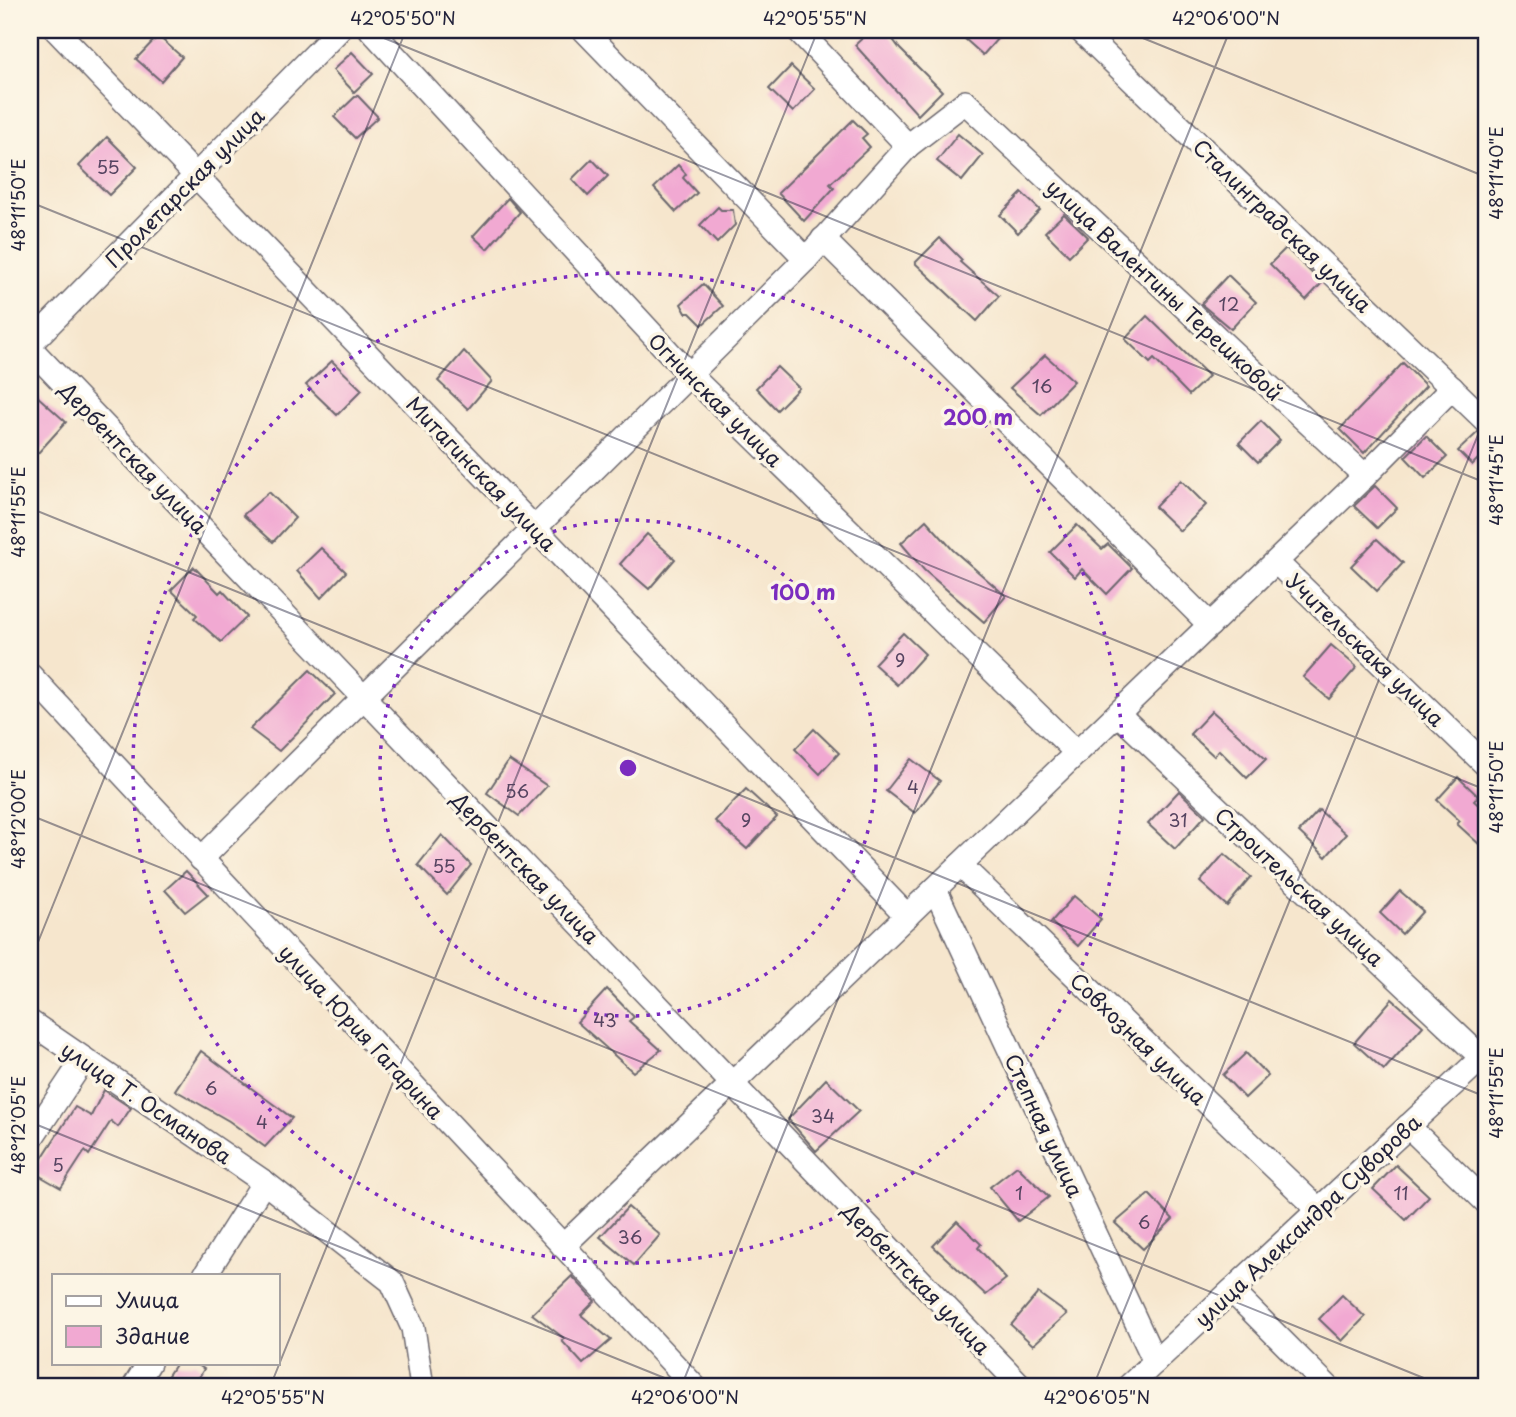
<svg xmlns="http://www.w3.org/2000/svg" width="1516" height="1417" font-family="'Playpen Sans',sans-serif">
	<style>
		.building { fill: #f1a9d2 }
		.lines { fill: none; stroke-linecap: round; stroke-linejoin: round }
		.minor-casing { stroke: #6c676e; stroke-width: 26 }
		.minor { stroke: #fff; stroke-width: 23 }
		.ticks { fill: none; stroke: #22223b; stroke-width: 2; stroke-opacity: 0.45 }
		.ring { fill: none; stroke: #7b2cbf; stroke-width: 3.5; stroke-dasharray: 3.5 7 }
		.labels { text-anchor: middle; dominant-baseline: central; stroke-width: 7; stroke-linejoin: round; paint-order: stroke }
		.number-label { font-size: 18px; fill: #564461 }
		.street-label { font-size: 21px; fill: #22223b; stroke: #fcf5e5 }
		.centre { fill: #7b2cbf; stroke: #fcf5e5; stroke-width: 3.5 }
		.ring-label { font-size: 21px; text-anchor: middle; font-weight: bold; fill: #7b2cbf; stroke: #fcf5e5; stroke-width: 7; stroke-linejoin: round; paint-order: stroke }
		.neatline { fill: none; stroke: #22223b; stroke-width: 2.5 }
		.ticks-label { font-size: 18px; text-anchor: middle; fill: #22223b }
	</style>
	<rect width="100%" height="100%" fill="#fcf5e5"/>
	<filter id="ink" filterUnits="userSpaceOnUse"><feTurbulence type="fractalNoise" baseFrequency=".0143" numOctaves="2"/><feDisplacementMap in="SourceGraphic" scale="14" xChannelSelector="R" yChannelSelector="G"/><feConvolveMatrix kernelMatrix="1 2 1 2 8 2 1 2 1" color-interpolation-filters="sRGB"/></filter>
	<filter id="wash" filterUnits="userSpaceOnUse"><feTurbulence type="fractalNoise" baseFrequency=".00686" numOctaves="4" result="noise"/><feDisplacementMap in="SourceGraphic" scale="28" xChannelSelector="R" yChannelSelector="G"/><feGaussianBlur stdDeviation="1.57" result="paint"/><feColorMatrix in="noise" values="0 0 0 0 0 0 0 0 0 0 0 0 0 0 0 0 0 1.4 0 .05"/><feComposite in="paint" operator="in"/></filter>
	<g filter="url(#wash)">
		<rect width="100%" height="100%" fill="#f6e6cd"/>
		<g id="blocks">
			<!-- building -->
			<g class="building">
				<polygon points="871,30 886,30 900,49 942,91 918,115 855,45"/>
				<polygon points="955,30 1005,30 983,55"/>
				<polygon points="158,36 182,57 161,81 136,59"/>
				<polygon points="352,52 373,74 354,92 333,70"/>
				<polygon points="791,66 815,89 793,112 769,89"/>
				<polygon points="357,95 378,117 355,138 334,117"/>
				<polygon points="853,120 867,134 862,138 870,147 830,184 834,188 804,221 778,193"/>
				<polygon points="958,134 983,155 962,181 937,161"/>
				<polygon points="107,137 137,167 109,195 79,166"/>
				<polygon points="592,159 608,176 588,196 572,179"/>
				<polygon points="678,165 686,174 683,178 697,193 676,212 654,188"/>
				<polygon points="1022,193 1040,210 1018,233 1000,215"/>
				<polygon points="508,198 520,212 487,249 473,236"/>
				<polygon points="718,207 721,210 733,210 735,225 717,243 700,225"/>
				<polygon points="1064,214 1088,237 1069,256 1045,232"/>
				<polygon points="940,238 962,260 960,262 999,296 977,321 915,263"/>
				<polygon points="1286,248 1322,283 1306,300 1270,264"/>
				<polygon points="1228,275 1256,302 1231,329 1201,304"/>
				<polygon points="703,284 723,306 702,325 690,313 686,313 681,304"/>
				<polygon points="1147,316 1209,376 1189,395 1154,359 1150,363 1125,339"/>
				<polygon points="464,351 492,381 468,409 438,381"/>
				<polygon points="1045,355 1074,381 1041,415 1010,388"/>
				<polygon points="332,361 362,390 337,415 306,385"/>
				<polygon points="1403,363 1426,386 1364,453 1340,429"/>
				<polygon points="777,367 799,388 777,410 756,388"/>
				<polygon points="36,395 66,422 38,453 30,445 30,402"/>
				<polygon points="1261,421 1280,440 1258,462 1239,443"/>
				<polygon points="1478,432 1486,439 1486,451 1472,465 1458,451"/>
				<polygon points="1426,436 1447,457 1425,478 1405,457"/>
				<polygon points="1181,480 1206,505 1180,531 1155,507"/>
				<polygon points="1375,486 1397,508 1377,528 1354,506"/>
				<polygon points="269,492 295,518 273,542 243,515"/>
				<polygon points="926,520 953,550 1006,596 984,622 924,570 901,543"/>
				<polygon points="1077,525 1102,549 1108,544 1132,568 1107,594 1082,569 1075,577 1050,552"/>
				<polygon points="647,534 675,559 649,589 620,564"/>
				<polygon points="1377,539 1403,563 1377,591 1351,566"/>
				<polygon points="321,548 346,572 321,598 297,571"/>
				<polygon points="194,567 219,593 222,590 247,617 221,642 194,618 197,615 171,590"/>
				<polygon points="903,633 925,654 897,685 874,664"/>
				<polygon points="1331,645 1357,667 1329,699 1303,677"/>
				<polygon points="310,670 335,694 279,751 250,729"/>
				<polygon points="1212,711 1266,759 1247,778 1219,750 1214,756 1190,734"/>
				<polygon points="814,729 839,753 820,774 795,749"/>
				<polygon points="911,759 940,781 915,813 886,791"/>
				<polygon points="509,760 547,786 519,816 487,793"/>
				<polygon points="1458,777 1478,796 1474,801 1486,812 1486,837 1479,844 1457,824 1460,821 1437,800"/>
				<polygon points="746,789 777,817 747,849 715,821"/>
				<polygon points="1179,791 1205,816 1175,849 1148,824"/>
				<polygon points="1319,810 1346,834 1326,857 1299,832"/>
				<polygon points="442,835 471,865 447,895 418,865"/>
				<polygon points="1224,854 1251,877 1227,906 1200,882"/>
				<polygon points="186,871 208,894 185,912 165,890"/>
				<polygon points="1400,891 1423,911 1402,934 1380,913"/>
				<polygon points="1074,896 1101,919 1078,946 1051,922"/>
				<polygon points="607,989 634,1017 629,1021 661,1050 633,1072 577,1022"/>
				<polygon points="1392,999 1423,1026 1384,1070 1354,1043"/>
				<polygon points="201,1051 292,1118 265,1147 229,1121 175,1090"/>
				<polygon points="1246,1053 1268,1076 1245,1098 1223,1075"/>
				<polygon points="826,1079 859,1111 816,1151 788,1119"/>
				<polygon points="104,1090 131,1108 118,1127 111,1121 89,1155 85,1151 61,1188 33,1172 75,1107 91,1116"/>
				<polygon points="1396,1165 1429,1196 1406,1220 1373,1189"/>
				<polygon points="1017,1166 1049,1197 1018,1221 990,1187"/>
				<polygon points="1149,1194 1173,1219 1143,1249 1115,1223"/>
				<polygon points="628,1207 660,1235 634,1265 600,1237"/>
				<polygon points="957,1221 981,1244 978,1248 1006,1279 986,1295 933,1246"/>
				<polygon points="572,1276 595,1301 581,1315 611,1340 583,1364 562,1341 565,1339 532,1314"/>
				<polygon points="1038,1293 1067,1314 1033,1345 1011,1325"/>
				<polygon points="1342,1295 1365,1317 1342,1341 1319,1319"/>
				<polygon points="176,1363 195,1363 204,1369 193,1387 176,1387 165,1380"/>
			</g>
		</g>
	</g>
	<g filter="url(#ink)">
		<use href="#blocks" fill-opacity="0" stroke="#6c676e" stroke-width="2"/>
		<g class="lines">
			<!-- minor casing -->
			<g class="minor-casing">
				<g id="minor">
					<polyline points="56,30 907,916"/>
					<polyline points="371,30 689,374 1077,753"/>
					<polyline points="584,30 806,259"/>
					<polyline points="798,30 908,146"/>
					<polyline points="1080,30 1486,421"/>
					<polyline points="823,239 1210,625"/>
					<polyline points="30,344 339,30"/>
					<polyline points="30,348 1022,1387"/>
					<polyline points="1276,562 1486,765"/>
					<polyline points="30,675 695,1387"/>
					<polyline points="1118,714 1482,1058"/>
					<polyline points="201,859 806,259 908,146 965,102 1365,476"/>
					<polyline points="960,865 1319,1210"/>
					<polyline points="935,889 1155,1362"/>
					<polyline points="30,1022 264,1182 392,1282 413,1328 422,1387"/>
					<polyline points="1408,1126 1486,1202"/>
					<polyline points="30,1140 84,1059"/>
					<polyline points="563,1246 1365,476 1452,388"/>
					<polyline points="205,1275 264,1182"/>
					<polyline points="1232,1291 1328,1387"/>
					<polyline points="134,1387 149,1363"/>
					<polyline points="1128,1387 1486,1054"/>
				</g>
			</g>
			<!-- minor -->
			<use href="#minor" class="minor"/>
		</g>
	</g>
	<!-- ticks -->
	<path class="ticks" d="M364 30 1486 483M1123 30 1486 177M30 202 1486 790M30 508 1486 1097M30 815 1446 1387M30 962 406 30M30 1122 687 1387M270 1387 818 30M681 1387 1230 30M1093 1387 1486 415"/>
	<!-- distance rings -->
	<g class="ring">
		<circle cx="628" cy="768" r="248"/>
		<circle cx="628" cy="768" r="495"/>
	</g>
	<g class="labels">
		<!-- number labels -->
		<g class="number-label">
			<text x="108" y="166">55</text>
			<text x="1229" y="303">12</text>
			<text x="1042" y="385">16</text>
			<text x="900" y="659">9</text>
			<text x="913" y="786">4</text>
			<text x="517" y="790">56</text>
			<text x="746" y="819">9</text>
			<text x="1178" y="819">31</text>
			<text x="444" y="865">55</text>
			<text x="605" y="1019">43</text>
			<text x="211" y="1087">6</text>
			<text x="823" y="1115">34</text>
			<text x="262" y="1121">4</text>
			<text x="58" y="1164">5</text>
			<text x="1019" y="1192">1</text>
			<text x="1401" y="1192">11</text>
			<text x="1144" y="1221">6</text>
			<text x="630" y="1236">36</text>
		</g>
		<!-- street labels -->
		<g class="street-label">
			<text transform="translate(184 187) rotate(-45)">Пролетарская улица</text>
			<text transform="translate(1283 225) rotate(44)">Сталинградская улица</text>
			<text transform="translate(1165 289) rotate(43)">улица Валентины Терешковой</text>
			<text transform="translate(716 399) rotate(45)">Огнинская улица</text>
			<text transform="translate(134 457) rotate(46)">Дербентская улица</text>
			<text transform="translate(482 473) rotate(46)">Митагинская улица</text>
			<text transform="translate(1366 649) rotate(44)">Учительскакя улица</text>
			<text transform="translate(526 867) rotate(46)">Дербентская улица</text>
			<text transform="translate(1300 886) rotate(43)">Строительская улица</text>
			<text transform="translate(362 1031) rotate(47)">улица Юрия Гагарина</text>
			<text transform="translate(1139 1038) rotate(44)">Совхозная улица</text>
			<text transform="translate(147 1102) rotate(34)">улица Т. Османова</text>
			<text transform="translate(1045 1125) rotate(65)">Степная улица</text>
			<text transform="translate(1307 1220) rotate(-43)">улица Александра Суворова</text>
			<text transform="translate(917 1278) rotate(46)">Дербентская улица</text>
		</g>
	</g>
	<circle cx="628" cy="768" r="10" class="centre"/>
	<g class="ring-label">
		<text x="978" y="425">200 m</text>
		<text x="803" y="600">100 m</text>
	</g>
	<!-- margin -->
	<rect width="1516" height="1417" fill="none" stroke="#fcf5e5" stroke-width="77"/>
	<!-- legend -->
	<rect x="52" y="1274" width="228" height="91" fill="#fcf5e5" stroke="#a5a1a1" stroke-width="2"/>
	<rect x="66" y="1296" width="35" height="10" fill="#ffffff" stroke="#a5a1a1" stroke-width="2"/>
	<text x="116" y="1308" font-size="21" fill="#22223b">Улица</text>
	<rect x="66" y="1326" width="35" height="21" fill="#f1a9d2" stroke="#a5a1a1" stroke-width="2"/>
	<text x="116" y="1344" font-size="21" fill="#22223b">Здание</text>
	<rect x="38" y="38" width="1440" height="1340" class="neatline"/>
	<g class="ticks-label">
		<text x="403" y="25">42°05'50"N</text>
		<text x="815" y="25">42°05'55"N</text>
		<text x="1226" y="25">42°06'00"N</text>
		<text transform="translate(1497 173) rotate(-90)" y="6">48°11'40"E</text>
		<text transform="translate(19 205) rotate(-90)" y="6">48°11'50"E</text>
		<text transform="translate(1497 480) rotate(-90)" y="6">48°11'45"E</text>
		<text transform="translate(19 512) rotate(-90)" y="6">48°11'55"E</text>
		<text transform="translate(1497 787) rotate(-90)" y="6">48°11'50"E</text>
		<text transform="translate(19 819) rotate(-90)" y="6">48°12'00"E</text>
		<text transform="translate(1497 1093) rotate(-90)" y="6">48°11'55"E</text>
		<text transform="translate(19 1125) rotate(-90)" y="6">48°12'05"E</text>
		<text x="273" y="1404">42°05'55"N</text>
		<text x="685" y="1404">42°06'00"N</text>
		<text x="1097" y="1404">42°06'05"N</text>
	</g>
</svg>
